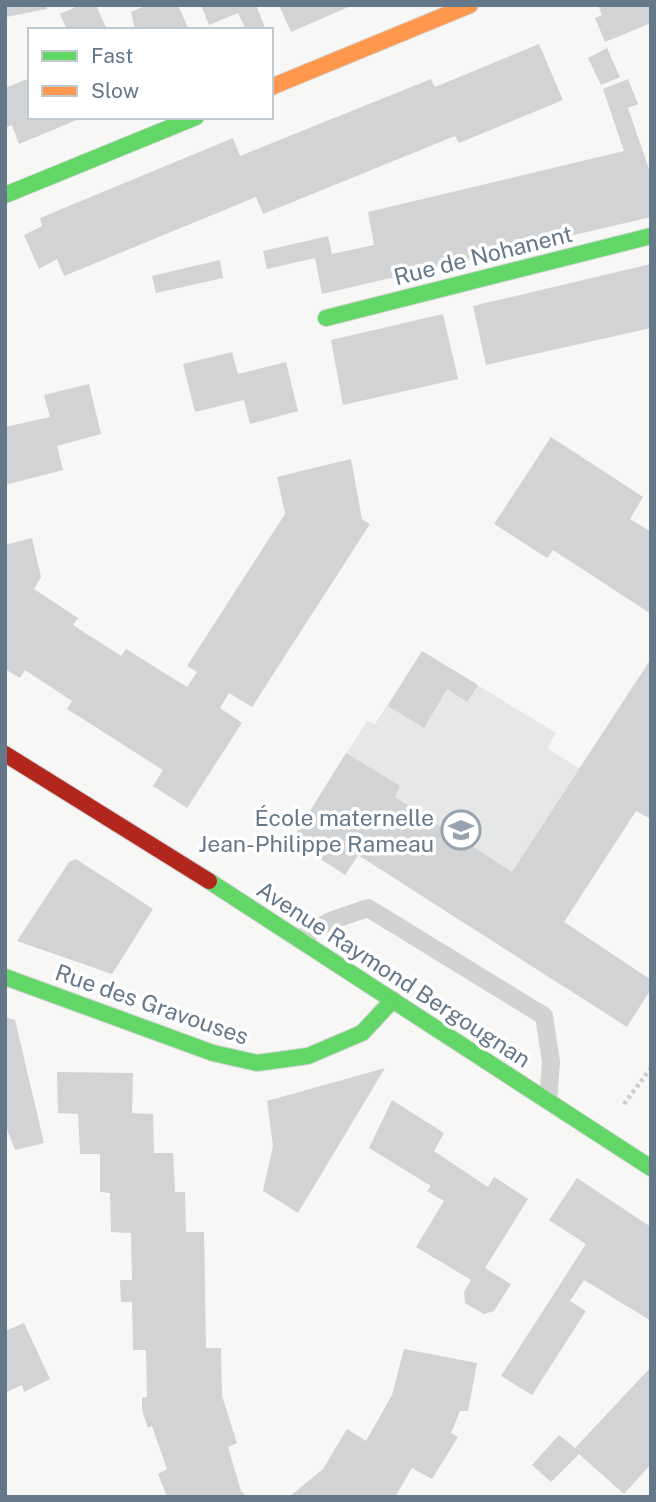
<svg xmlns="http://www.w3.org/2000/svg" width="656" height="1502" font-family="'Public Sans',sans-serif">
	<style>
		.built { fill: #e6e7e7 }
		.building { fill: #d2d3d4 }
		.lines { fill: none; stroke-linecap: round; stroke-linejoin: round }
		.fast-casing { stroke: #d4d5d5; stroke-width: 18 }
		.slow-casing { stroke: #d4d5d5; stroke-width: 18 }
		.jam-casing { stroke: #d4d5d5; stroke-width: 18 }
		.path { stroke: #cccecf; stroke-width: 4.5; stroke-dasharray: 3.5 3.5; stroke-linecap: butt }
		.lane { stroke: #d1d2d2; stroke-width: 18 }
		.fast { stroke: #63d668; stroke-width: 16 }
		.slow { stroke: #ff974d; stroke-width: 16 }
		.jam { stroke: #b3261e; stroke-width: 16 }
		.labels { text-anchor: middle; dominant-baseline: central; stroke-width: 7; stroke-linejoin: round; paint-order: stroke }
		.street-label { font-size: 23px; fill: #647889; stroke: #fff }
		.poi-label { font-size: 23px; fill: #647889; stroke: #fff; text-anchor: end }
	</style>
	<rect width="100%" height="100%" fill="#f7f7f6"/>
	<!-- built -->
	<polygon class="built" points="422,651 556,733 547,748 579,768 651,659 651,819 636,811 564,922 651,980 359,855 345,875 292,840 367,721 375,724"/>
	<!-- building -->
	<g class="building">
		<polygon points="5,5 46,5 47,9 6,17"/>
		<polygon points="80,5 96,5 107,30 67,30 60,14"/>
		<polygon points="147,5 178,5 189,30 135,30 131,12"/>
		<polygon points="201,5 256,5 266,30 246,30 238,13 209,25"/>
		<polygon points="279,5 353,5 291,32"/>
		<polygon points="598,5 651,5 651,23 605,42 595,18 602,15"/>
		<polygon points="539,44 563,100 459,143 455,136 263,214 256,197 64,276 57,259 39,269 24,235 42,226 40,218 233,138 240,156 431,79 435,87"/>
		<polygon points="607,48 620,77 601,85 588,58"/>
		<polygon points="30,78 30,117 84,117 19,144 12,125 5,128 5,88"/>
		<polygon points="628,79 638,104 628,108 651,175 651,217 322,294 315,258 267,269 263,251 328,236 332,254 374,245 368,212 624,151 603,89"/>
		<polygon points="220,260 223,278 156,293 152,276"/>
		<polygon points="651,264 651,328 486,365 473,306"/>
		<polygon points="443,314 458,379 343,405 331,340"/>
		<polygon points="232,352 238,374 286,362 298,411 250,424 244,400 195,412 183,364"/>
		<polygon points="89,384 101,434 57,446 63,470 5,485 5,427 50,417 44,395"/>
		<polygon points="551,437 643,497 630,519 651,532 651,614 553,550 547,558 494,524"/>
		<polygon points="351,459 362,519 370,524 252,707 229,693 220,708 242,723 187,808 153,786 163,770 67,709 72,701 25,670 20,678 5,669 5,545 32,538 41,577 34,589 78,618 73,625 121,656 126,649 187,687 197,672 187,666 285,514 277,477"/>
		<polygon points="422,651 478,685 467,702 447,689 424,728 388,706"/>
		<polygon points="651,659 651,819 636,811 564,922 651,980 651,989 627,1027 358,855 345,875 292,840 346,753 400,786 395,797 512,872"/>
		<polygon points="76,859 153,909 112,974 17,941 69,862"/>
		<polygon points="5,1017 15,1020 44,1143 15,1150 5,1124"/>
		<polygon points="385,1068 298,1213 263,1191 273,1146 267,1101"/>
		<polygon points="57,1072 133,1073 132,1113 153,1114 154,1153 173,1153 175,1192 185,1192 186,1232 204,1232 206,1348 221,1348 222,1396 237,1443 228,1447 241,1491 247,1497 167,1497 158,1474 167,1469 152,1426 148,1428 142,1410 142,1398 147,1397 146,1350 133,1350 132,1302 121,1302 120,1280 132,1280 131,1233 111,1232 110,1193 100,1192 100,1154 80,1154 78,1114 58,1113"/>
		<polygon points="392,1100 444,1133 434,1151 488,1187 494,1177 528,1199 485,1268 511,1284 494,1311 484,1314 465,1303 464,1292 471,1280 416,1247 444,1201 427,1191 431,1186 369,1148"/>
		<polygon points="577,1178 651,1227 651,1321 584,1280 570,1301 586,1311 532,1395 501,1376 586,1244 549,1220"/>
		<polygon points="24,1323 50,1379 24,1392 22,1385 5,1393 5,1331"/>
		<polygon points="404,1349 477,1363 468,1411 460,1411 451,1433 458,1437 432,1479 412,1468 395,1497 289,1497 323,1469 347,1429 366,1441 392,1395"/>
		<polygon points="651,1367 651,1464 624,1494 579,1454 551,1482 532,1465 559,1435 575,1448"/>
	</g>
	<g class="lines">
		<!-- fast casing -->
		<g class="fast-casing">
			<g id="fast">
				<polyline points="5,195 196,117"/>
				<polyline points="326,318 651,236"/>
				<polyline points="209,881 651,1168"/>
				<polyline points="5,977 213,1053 257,1063 308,1056 362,1033 393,1000"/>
			</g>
		</g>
		<!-- slow casing -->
		<g class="slow-casing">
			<polyline id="slow" points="271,87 470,5"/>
		</g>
		<!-- jam casing -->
		<g class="jam-casing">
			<polyline id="jam" points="5,754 209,881"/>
		</g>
		<!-- path -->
		<polyline class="path" points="624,1104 651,1068"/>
		<!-- lane -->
		<polyline class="lane" points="298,939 330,921 368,908 544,1016 551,1062 548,1101"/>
		<!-- fast -->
		<use href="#fast" class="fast"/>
		<!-- slow -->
		<use href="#slow" class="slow"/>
		<!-- jam -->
		<use href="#jam" class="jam"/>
	</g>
	<!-- icons -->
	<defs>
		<g id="school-ring" transform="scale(2.0125)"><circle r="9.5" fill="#fff" stroke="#97a4af" stroke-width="1.5"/><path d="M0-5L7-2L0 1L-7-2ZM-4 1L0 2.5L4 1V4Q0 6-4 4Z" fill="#97a4af"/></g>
	</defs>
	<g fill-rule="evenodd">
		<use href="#school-ring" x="461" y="830"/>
	</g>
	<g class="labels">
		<!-- street labels -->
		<g class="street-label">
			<text transform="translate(483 255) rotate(-14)">Rue de Nohanent</text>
			<text transform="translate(394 974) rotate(33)">Avenue Raymond Bergougnan</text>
			<text transform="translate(152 1004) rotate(19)">Rue des Gravouses</text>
		</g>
		<!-- poi labels -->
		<g class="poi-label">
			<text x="434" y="817">École maternelle<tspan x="434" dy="26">Jean-Philippe Rameau</tspan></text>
		</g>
	</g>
	<!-- border -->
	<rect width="656" height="1502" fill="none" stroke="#647889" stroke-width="14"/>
	<!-- legend -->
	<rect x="28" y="28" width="245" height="91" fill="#ffffff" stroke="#c1c9d0" stroke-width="2"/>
	<rect x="42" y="51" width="35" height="10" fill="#63d668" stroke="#c1c9d0" stroke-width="2"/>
	<text x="91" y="63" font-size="21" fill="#647889">Fast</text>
	<rect x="42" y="86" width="35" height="10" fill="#ff974d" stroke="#c1c9d0" stroke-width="2"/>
	<text x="91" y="98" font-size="21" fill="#647889">Slow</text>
</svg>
